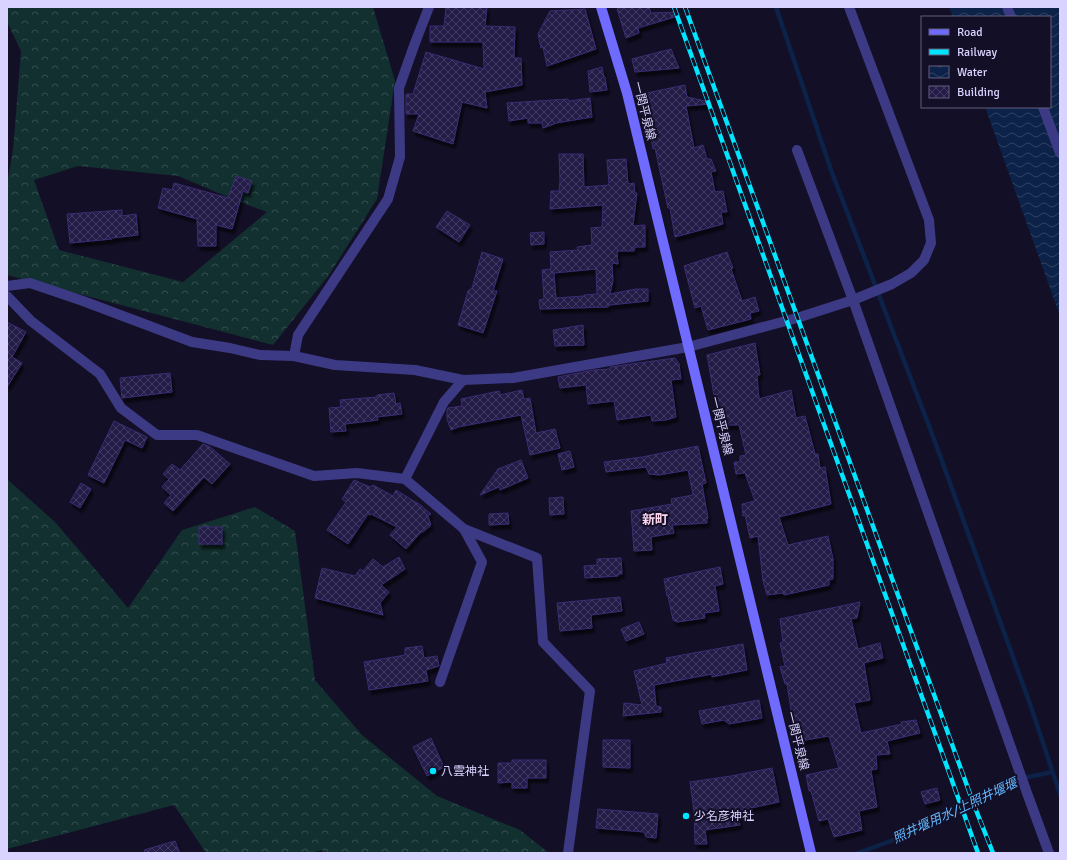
<svg xmlns="http://www.w3.org/2000/svg" width="1067" height="860" font-family="Signika,'Noto Sans JP',sans-serif">
	<style>
		.forest { fill: url(#forest-crowns); fill-rule: evenodd }
		.water { fill: url(#water-waves) }
		.lines { fill: none; stroke-linecap: round; stroke-linejoin: round }
		.stream { stroke: #0c2248; stroke-width: 4.5 }
		.building { fill: url(#building-cross-hatch); stroke: #3b2d73; fill-rule: evenodd; filter: url(#shadow) }
		.minor { stroke: #3d3a85; stroke-width: 10 }
		.secondary { stroke: #6f6bff; stroke-width: 10 }
		.rail-casing { stroke: #00e5ff; stroke-width: 4.5 }
		.rail { stroke: #130f26; stroke-width: 3; stroke-dasharray: 9; stroke-linecap: butt }
		.poi-dot { fill: #00e5ff; stroke: #130f26; stroke-width: 1.5 }
		.labels { text-anchor: middle; dominant-baseline: central; stroke-width: 4; stroke-linejoin: round; paint-order: stroke }
		.street-label { font-size: 12px; fill: #d9d4ff; stroke: #130f26 }
		.poi-label { font-size: 12px; fill: #d9d4ff; stroke: #130f26; text-anchor: start }
		.neighbourhood-label { font-size: 13px; font-weight: bold; fill: #ffd6f0; stroke: #130f26 }
		.water-label { font-size: 13px; font-style: italic; fill: #62b6ff; stroke: #130f26 }
	</style>
	<defs>
		<pattern id="forest-crowns" width="20" height="18" patternUnits="userSpaceOnUse"><rect width="20" height="18" fill="#12302f"/><path d="M2 6a3 3 0 1 1 6 0M12 15a3 3 0 1 1 6 0" fill="none" stroke="#344d4e"/></pattern>
		<pattern id="water-waves" width="16" height="10" patternUnits="userSpaceOnUse"><rect width="16" height="10" fill="#0c2248"/><path d="M0 5q4-4 8 0t8 0" fill="none" stroke="#2f4163"/></pattern>
		<pattern id="building-cross-hatch" width="8" height="8" patternUnits="userSpaceOnUse"><rect width="8" height="8" fill="#241b47"/><path d="M0 0l8 8M0 8l8-8" fill="none" stroke="#433b63"/></pattern>
		<filter id="shadow"><feDropShadow dx="2.5" dy="4.5" stdDeviation="1" flood-color="#0009"/></filter>
	</defs>
	<rect width="100%" height="100%" fill="#130f26"/>
	<!-- forest -->
	<g class="forest">
		<path d="M7 7H373L395 81 377 199 329 275 273 345 7 275V184L13 150 21 51 7 22ZM78 166 178 176 240 202 267 212 183 282 59 250 34 180Z"/>
		<polygon points="7,479 56,523 128,608 182,530 255,507 295,531 315,680 362,735 437,796 520,830 549,853 324,853 322,850 311,853 206,853 174,805 7,849"/>
	</g>
	<!-- water -->
	<polygon class="water" points="949,7 1060,7 1060,316 985,107 1050,107 1050,17 953,17"/>
	<g class="lines">
		<!-- stream -->
		<g class="stream">
			<polyline points="776,7 831,170 934,439 1030,704 1060,794"/>
			<polyline points="858,853 899,838 949,810 1010,781 1052,772"/>
		</g>
	</g>
	<!-- building -->
	<g class="building">
		<polygon points="446,7 487,7 485,26 515,27 514,58 521,58 522,85 485,92 487,108 462,102 453,144 413,131 419,114 406,114 406,94 413,94 426,52 484,69 483,42 430,42 430,26 444,26"/>
		<polygon points="625,7 649,7 651,13 677,12 678,16 638,28 639,33 626,38 617,9"/>
		<polygon points="585,9 596,49 547,66 543,47 541,48 538,34 550,11"/>
		<polygon points="671,49 679,68 635,72 632,59"/>
		<polygon points="602,67 604,77 605,77 607,90 590,92 588,71"/>
		<polygon points="685,85 687,97 710,102 710,104 686,106 694,148 703,145 707,159 711,159 716,171 711,172 715,192 723,191 727,212 721,212 723,224 675,237 670,208 668,208 655,148 653,149 646,107 644,108 642,94"/>
		<polygon points="590,98 592,117 556,123 554,124 543,128 542,123 528,123 528,118 509,121 507,103 568,99 569,101"/>
		<path d="M559 154H583L584 187 609 185 607 160 626 159 628 184 634 183 635 193H637L633 226 645 225V247H635L634 251H617L618 264 612 263 613 281 610 294 636 289H648V301L610 305 608 307 540 309 539 300 544 299 542 270 551 269 550 252 578 250 577 247 592 245 591 228 602 227 603 205 550 209 551 191H559L560 182ZM596 269 597 294 584 295V296L556 298 554 273Z"/>
		<polygon points="236,176 252,181 248,193 243,191 232,229 216,225 216,246 198,246 197,219 158,208 163,188 172,190 174,183 228,198"/>
		<polygon points="122,210 122,216 136,214 138,235 112,238 112,239 70,243 67,214"/>
		<polygon points="447,211 470,225 459,242 436,227"/>
		<polygon points="544,232 544,244 531,245 530,233"/>
		<polygon points="482,252 503,259 493,291 497,291 483,333 458,325 468,291 472,288"/>
		<polygon points="727,252 733,268 731,269 742,301 755,297 759,311 750,313 751,319 708,330 701,306 695,308 684,266"/>
		<polygon points="7,322 26,332 12,357 22,363 7,387"/>
		<polygon points="583,325 584,345 555,346 553,330"/>
		<polygon points="755,343 760,375 757,375 759,399 791,390 796,418 805,416 815,454 818,454 820,468 825,467 831,504 779,517 788,545 828,536 833,559 833,579 829,580 829,585 784,595 783,593 767,595 763,581 758,536 750,538 745,515 743,516 742,504 755,501 745,473 736,474 734,462 740,462 740,456 746,455 739,425 723,425 716,394 714,395 707,355"/>
		<polygon points="675,358 679,364 681,379 671,380 676,417 666,420 652,421 651,415 617,420 614,401 588,404 586,385 560,388 558,377 594,370 610,369 610,367 631,364"/>
		<polygon points="170,373 172,392 122,398 120,378"/>
		<polygon points="522,390 524,399 530,398 536,433 555,429 560,448 530,455 521,415 458,427 451,430 447,419 447,411 448,408 462,406 461,399 499,391 500,395"/>
		<polygon points="394,393 396,404 400,403 402,414 377,417 378,420 345,424 346,431 331,432 329,408 341,407 340,400 377,397 377,395"/>
		<polygon points="114,421 147,437 142,448 125,440 104,483 88,475"/>
		<polygon points="203,444 210,447 230,464 212,484 204,477 173,511 164,503 171,495 162,487 169,479 163,474 172,464 180,470"/>
		<polygon points="698,446 706,483 702,484 708,518 707,518 707,523 672,525 674,533 651,537 652,550 634,551 631,511 672,504 671,499 693,495 688,470 659,475 649,474 646,467 606,472 604,462 642,457"/>
		<polygon points="570,451 574,467 562,470 558,454"/>
		<polygon points="521,460 528,478 500,490 499,487 480,495 498,469"/>
		<polygon points="354,480 370,487 373,485 393,496 396,490 417,503 418,503 431,514 426,516 428,516 431,525 423,532 421,532 406,549 390,535 397,527 371,514 370,515 368,514 348,544 327,530 346,502 342,499"/>
		<polygon points="81,483 91,489 80,508 70,502"/>
		<polygon points="563,497 564,514 550,515 549,498"/>
		<polygon points="508,513 509,524 489,525 489,514"/>
		<rect x="199" y="527" width="23" height="17"/>
		<polygon points="399,557 405,569 381,585 389,592 380,603 383,615 315,598 322,568 355,576 360,569 363,571 373,559 383,567"/>
		<polygon points="621,558 622,574 618,574 618,576 585,578 584,566 597,565 597,559"/>
		<polygon points="720,567 723,584 715,586 719,611 704,613 705,618 677,622 673,620 668,596 667,596 664,579"/>
		<polygon points="620,597 622,611 591,615 592,628 560,631 557,603"/>
		<polygon points="860,602 857,618 851,619 858,649 880,643 883,658 864,663 870,700 854,703 861,733 902,724 901,722 916,720 920,733 887,741 890,754 876,755 877,769 871,770 877,807 859,811 862,830 834,837 828,819 819,821 811,791 809,791 806,775 839,768 829,736 800,741 794,716 792,716 787,684 785,684 780,667 785,666 780,643 783,642 780,619"/>
		<polygon points="639,622 644,634 626,641 621,629"/>
		<polygon points="743,644 747,670 712,677 712,674 654,685 656,706 661,707 661,712 623,716 624,703 642,705 634,671 667,663 666,658"/>
		<polygon points="422,646 424,658 437,656 439,666 426,670 428,681 369,690 364,662 405,655 405,648"/>
		<polygon points="759,700 762,718 729,724 724,720 702,724 699,711"/>
		<polygon points="431,738 444,767 427,776 413,747"/>
		<polygon points="603,740 630,740 630,768 603,767"/>
		<polygon points="512,760 546,760 546,778 527,778 527,788 512,788 512,782 498,783 498,763 512,763"/>
		<polygon points="772,768 779,802 737,811 740,825 705,830 707,844 695,844 694,811 690,782 731,776"/>
		<polygon points="937,788 940,800 925,804 921,792"/>
		<polygon points="598,809 658,814 656,838 646,837 644,832 596,828"/>
		<polygon points="175,841 180,853 145,853 144,850"/>
	</g>
	<g class="lines">
		<!-- minor -->
		<g class="minor">
			<polyline points="1007,7 1011,17"/>
			<polyline points="1043,107 1060,153"/>
			<polyline points="797,150 853,300 1027,793 1049,853"/>
			<polyline points="7,286 30,283 83,301 192,342 230,348 260,355 294,356 335,365 415,370 463,380 513,378 688,347 797,318 853,300 892,284 911,273 924,260 931,243 929,220 849,7"/>
			<polyline points="7,296 31,321 100,374 121,408 157,435 197,435 314,476 357,473 405,479 444,402 463,380"/>
			<polyline points="294,356 298,335 388,199 400,157 399,88 415,43 429,7"/>
			<polyline points="405,479 464,529 537,558 543,642 590,691 568,853"/>
			<polyline points="440,682 482,562 464,529"/>
		</g>
		<!-- secondary -->
		<polyline class="secondary" points="601,7 627,93 811,853"/>
		<!-- rail casing -->
		<g class="rail-casing">
			<g id="rail">
				<polyline points="674,7 978,853"/>
				<polyline points="685,7 974,805 993,853"/>
			</g>
		</g>
		<!-- rail -->
		<use href="#rail" class="rail"/>
	</g>
	<!-- markers -->
	<g class="poi-dot">
		<circle cx="433" cy="771" r="4"/>
		<circle cx="686" cy="816" r="4"/>
	</g>
	<g class="labels">
		<!-- street labels -->
		<g class="street-label">
			<text transform="translate(644 111) rotate(76)">一関平泉線</text>
			<text transform="translate(721 426) rotate(76)">一関平泉線</text>
			<text transform="translate(797 741) rotate(76)">一関平泉線</text>
		</g>
		<!-- poi labels -->
		<g class="poi-label">
			<text x="441" y="771">八雲神社</text>
			<text x="694" y="816">少名彦神社</text>
		</g>
		<!-- neighbourhood labels -->
		<g class="neighbourhood-label">
			<text x="655" y="520">新町</text>
		</g>
		<!-- water labels -->
		<g class="water-label">
			<text transform="translate(955 811) rotate(-25)">照井堰用水/上照井堰堰</text>
		</g>
	</g>
	<!-- border -->
	<rect width="1067" height="860" fill="none" stroke="#d9d4ff" stroke-width="16"/>
	<!-- legend -->
	<rect x="921" y="16" width="130" height="92" fill="#130f26" stroke="#625e7d"/>
	<rect x="929" y="29" width="20" height="6" fill="#6f6bff" stroke="#625e7d"/>
	<text x="957" y="36" font-size="12" fill="#d9d4ff">Road</text>
	<rect x="929" y="49" width="20" height="6" fill="#00e5ff" stroke="#625e7d"/>
	<text x="957" y="56" font-size="12" fill="#d9d4ff">Railway</text>
	<rect x="929" y="66" width="20" height="12" fill="url(#water-waves)" stroke="#625e7d"/>
	<text x="957" y="76" font-size="12" fill="#d9d4ff">Water</text>
	<rect x="929" y="86" width="20" height="12" fill="url(#building-cross-hatch)" stroke="#625e7d"/>
	<text x="957" y="96" font-size="12" fill="#d9d4ff">Building</text>
</svg>
